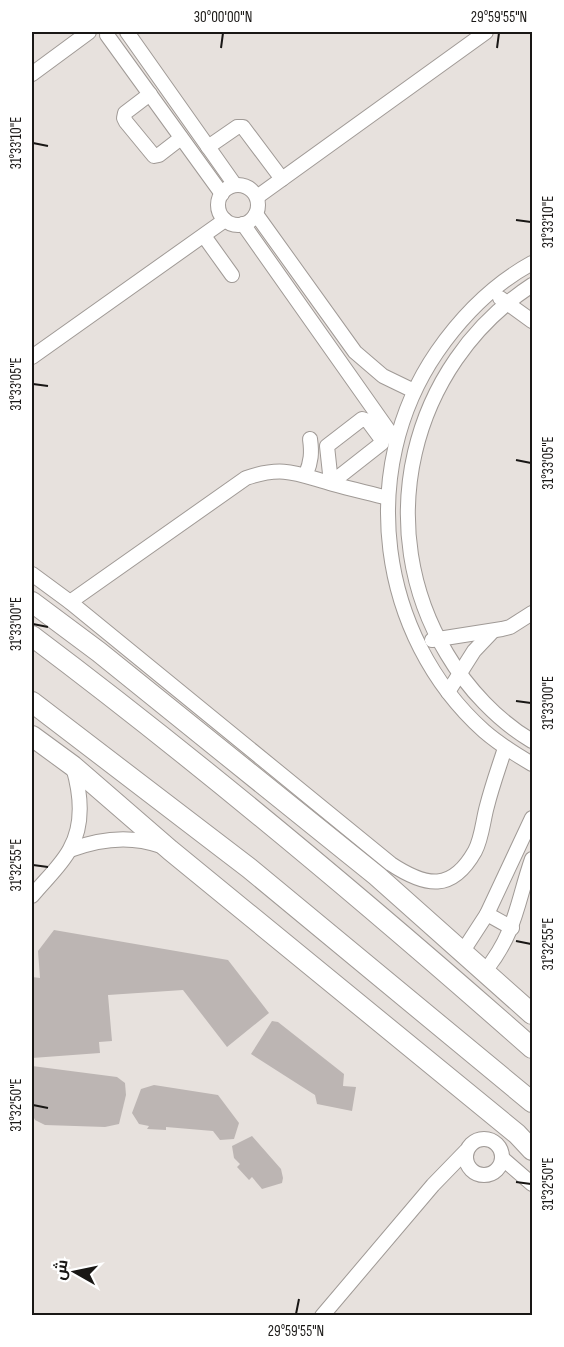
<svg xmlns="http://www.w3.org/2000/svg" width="564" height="1347" font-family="'Sofia Sans Condensed',Cairo,sans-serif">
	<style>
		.building { fill: #bcb5b3 }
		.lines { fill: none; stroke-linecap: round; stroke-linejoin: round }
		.street-casing { stroke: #a09a96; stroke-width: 16 }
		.secondary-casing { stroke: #a09a96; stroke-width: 22 }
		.street { stroke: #fff; stroke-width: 14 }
		.secondary { stroke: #fff; stroke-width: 20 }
		.ticks { fill: none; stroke: #191715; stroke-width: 2 }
		.neatline { fill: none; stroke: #191715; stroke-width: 2 }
		.ticks-label { font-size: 15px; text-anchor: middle; fill: #191715 }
	</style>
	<rect width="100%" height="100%" fill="#e7e1dd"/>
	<!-- building -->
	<g class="building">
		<polygon points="54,930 228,960 269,1013 227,1047 183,990 108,995 112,1041 99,1042 100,1053 32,1058 32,977 40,978 38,951"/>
		<polygon points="272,1021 278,1022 344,1074 343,1086 356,1087 352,1111 317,1104 315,1095 251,1054"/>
		<polygon points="32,1066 117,1077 125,1083 126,1095 119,1124 105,1127 45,1125 35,1120 32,1114"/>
		<polygon points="154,1085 218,1095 239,1123 234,1139 220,1140 213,1131 166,1127 166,1130 147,1129 149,1126 139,1124 132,1113 141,1089"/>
		<polygon points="252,1136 281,1169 283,1178 282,1183 262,1189 252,1177 249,1180 237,1167 240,1164 234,1158 232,1146"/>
	</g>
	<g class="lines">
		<!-- street casing -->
		<g class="street-casing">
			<g id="street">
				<polyline points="127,32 235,185"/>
				<polyline points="107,35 222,194"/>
				<polyline points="32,74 89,32"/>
				<polyline points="150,94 125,113 124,118 126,122 154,156 159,155 181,138"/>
				<polyline points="208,147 237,127 243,127 282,179"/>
				<circle cx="238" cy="205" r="20"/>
				<polyline points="257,197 486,32"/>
				<polyline points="256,214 355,352 383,376 414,391"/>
				<polyline points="243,224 396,441"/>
				<polyline points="204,236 232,275"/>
				<path d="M532 263C494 284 462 316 437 352 356 470 378 636 484 731 499 744 515 754 532 764"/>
				<path d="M532 285C409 366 371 528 447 654 467 688 498 721 532 741"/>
				<polyline points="500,298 532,321"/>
				<polyline points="32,357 225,220"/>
				<polygon points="362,419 368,421 382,440 382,443 331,483 327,446"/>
				<path d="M306 474C311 462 312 453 310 439"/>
				<path d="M32 574 70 602 391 864C426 887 452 892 475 851 482 838 483 820 487 806 492 786 499 767 505 748"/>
				<path d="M70 602 246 478C284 465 297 474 333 484 351 489 369 493 388 498"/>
				<polyline points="432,640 502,629 510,627 532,613"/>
				<polyline points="448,692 474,651 493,631"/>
				<path d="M70 850C99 839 131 835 161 846"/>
				<path d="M32 896C44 881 61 866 70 849 84 824 81 794 73 767"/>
				<polyline points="487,914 512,928"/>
				<polyline points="463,951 487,914 532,818"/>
				<path d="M485 971C516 933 517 902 532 859"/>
				<circle cx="484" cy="1157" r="18"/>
				<polyline points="502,1158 532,1184"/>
				<polyline points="322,1316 433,1185 466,1151"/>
			</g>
		</g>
		<!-- secondary casing -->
		<g class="secondary-casing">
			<g id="secondary">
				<polyline points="32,602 99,652 377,876 532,1014"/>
				<path d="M32 636C205 766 370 905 532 1048"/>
				<polyline points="32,702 249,868 532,1102"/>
				<polyline points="32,736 73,766 170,850 517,1134 532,1150"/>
			</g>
		</g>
		<!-- street -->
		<use href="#street" class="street"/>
		<!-- secondary -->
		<use href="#secondary" class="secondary"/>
	</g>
	<!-- ticks -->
	<path class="ticks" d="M221 48 223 33M497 48 499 33M33 143 48 146M516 220 531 222M33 384 48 386M516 460 531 463M33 624 48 627M516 701 531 703M33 865 48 867M516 941 531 944M33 1105 48 1108M516 1182 531 1184M296 1314 299 1299"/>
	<!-- border -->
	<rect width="564" height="1347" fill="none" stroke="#ffffff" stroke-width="66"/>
	<!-- north arrow -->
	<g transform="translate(75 1272) rotate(279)" stroke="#ffffff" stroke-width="4.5" paint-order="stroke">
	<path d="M0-4.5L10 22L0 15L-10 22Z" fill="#191715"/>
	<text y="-9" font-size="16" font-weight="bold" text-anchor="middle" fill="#191715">ش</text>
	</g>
	<rect x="33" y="33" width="498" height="1281" class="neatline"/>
	<g class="ticks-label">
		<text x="223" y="22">30°00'00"N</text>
		<text x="499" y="22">29°59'55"N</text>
		<text transform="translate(16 143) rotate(-90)" y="5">31°33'10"E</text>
		<text transform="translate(548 222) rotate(-90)" y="5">31°33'10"E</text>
		<text transform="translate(16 384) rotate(-90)" y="5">31°33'05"E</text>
		<text transform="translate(548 463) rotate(-90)" y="5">31°33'05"E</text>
		<text transform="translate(16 624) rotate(-90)" y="5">31°33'00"E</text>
		<text transform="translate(548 703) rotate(-90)" y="5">31°33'00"E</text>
		<text transform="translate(16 865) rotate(-90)" y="5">31°32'55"E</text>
		<text transform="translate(548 944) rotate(-90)" y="5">31°32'55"E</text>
		<text transform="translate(16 1105) rotate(-90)" y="5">31°32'50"E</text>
		<text transform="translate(548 1184) rotate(-90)" y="5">31°32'50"E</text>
		<text x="296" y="1336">29°59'55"N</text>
	</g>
</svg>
